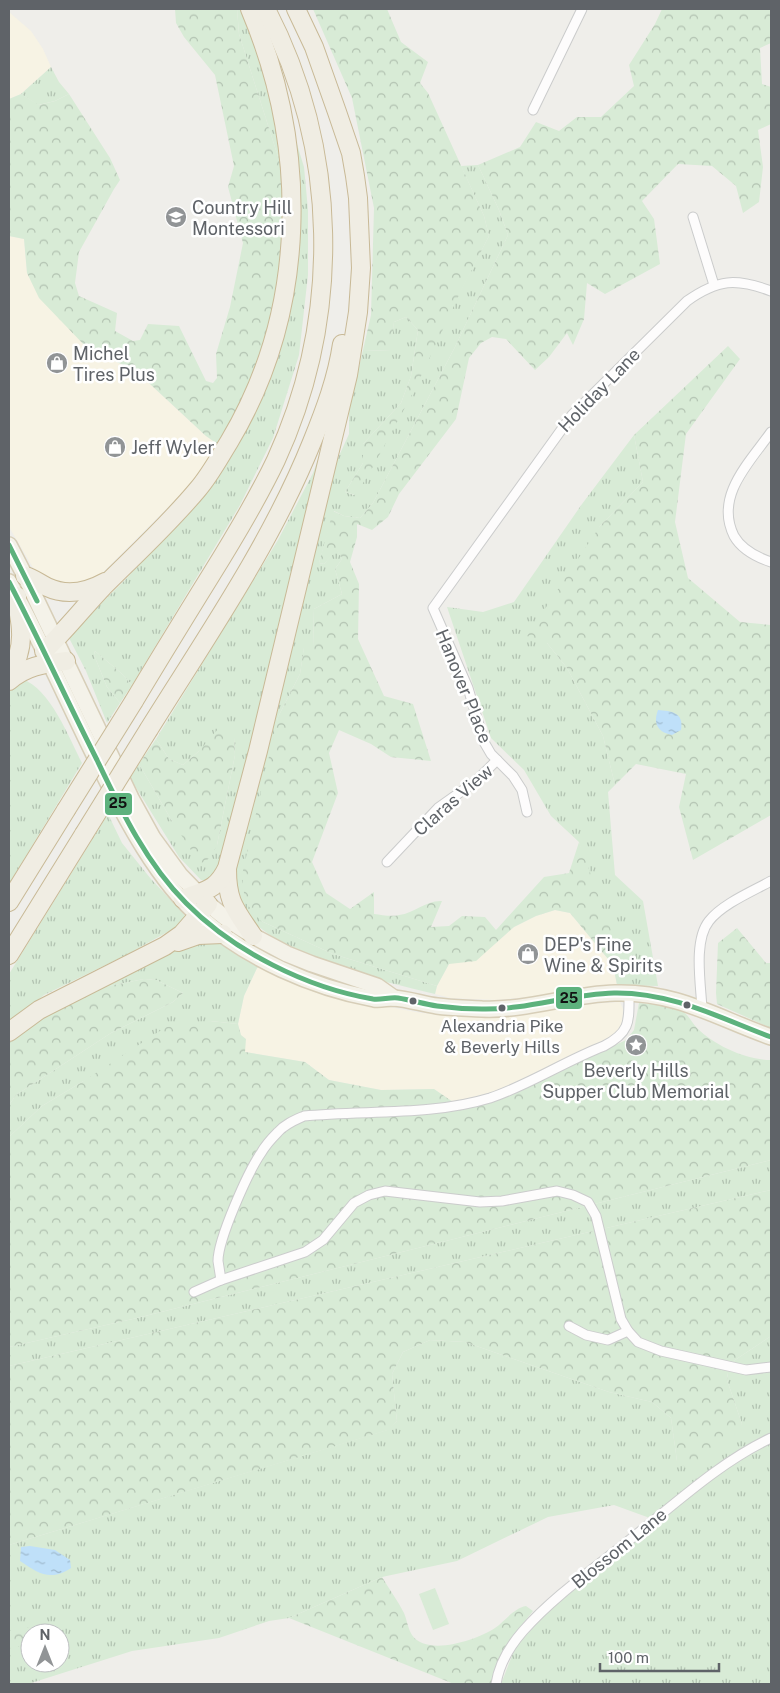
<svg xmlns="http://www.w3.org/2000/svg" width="780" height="1693" font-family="'Public Sans',sans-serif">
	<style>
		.commercial { fill: #f7f3e4 }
		.grass { fill: url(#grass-tufts); fill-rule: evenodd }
		.forest { fill: url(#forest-crowns) }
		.garden { fill: #d8ebd6 }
		.water { fill: url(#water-ripples) }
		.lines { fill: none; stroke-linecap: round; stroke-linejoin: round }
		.street-casing { stroke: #cbcccc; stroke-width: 11 }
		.primary-casing { stroke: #d7ceb8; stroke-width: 18 }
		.highway-casing { stroke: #c8b996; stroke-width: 20 }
		.street { stroke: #fdfcfc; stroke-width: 9 }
		.primary { stroke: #f4f2e9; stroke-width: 15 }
		.highway { stroke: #f0ede3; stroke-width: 18 }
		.highway-bridge-casing { stroke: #c8b996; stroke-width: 20; stroke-linecap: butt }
		.highway-bridge { stroke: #f0ede3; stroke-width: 18 }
		.bus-1-casing { stroke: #fff; stroke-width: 9 }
		.bus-1 { stroke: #5db27d; stroke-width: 5 }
		.bus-dot { fill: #5f6368; stroke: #fff; stroke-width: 2 }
		.labels { text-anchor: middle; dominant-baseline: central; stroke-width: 5; stroke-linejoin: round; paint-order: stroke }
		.bus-label { font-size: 17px; fill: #5f6368; stroke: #fff }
		.poi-label { font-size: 18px; fill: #5f6368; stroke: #fff; text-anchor: start }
		.street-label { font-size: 18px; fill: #5f6368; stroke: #fff }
		.line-badge { stroke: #fff; stroke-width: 2 }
		.pale-badge-label { font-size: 14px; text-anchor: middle; font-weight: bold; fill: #111 }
	</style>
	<defs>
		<pattern id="grass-tufts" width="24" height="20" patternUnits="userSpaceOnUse" patternTransform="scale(1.25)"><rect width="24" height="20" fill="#d8ebd6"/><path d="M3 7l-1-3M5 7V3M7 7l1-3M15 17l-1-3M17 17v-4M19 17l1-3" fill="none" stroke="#b2c2b1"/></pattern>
		<pattern id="forest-crowns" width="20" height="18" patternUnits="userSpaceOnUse" patternTransform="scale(1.25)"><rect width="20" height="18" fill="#d8ebd6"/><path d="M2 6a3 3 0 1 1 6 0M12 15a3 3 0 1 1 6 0" fill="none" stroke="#b2c2b1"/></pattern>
		<pattern id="water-ripples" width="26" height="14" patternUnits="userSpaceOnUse" patternTransform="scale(1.25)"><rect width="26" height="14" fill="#bfe0f9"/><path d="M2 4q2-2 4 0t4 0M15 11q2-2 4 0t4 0" fill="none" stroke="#9eb9cd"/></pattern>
	</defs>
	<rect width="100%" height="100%" fill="#efeeea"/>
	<!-- commercial -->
	<g class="commercial">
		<polygon points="9,12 31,31 43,49 51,67 21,94 9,99"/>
		<polygon points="9,236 24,239 27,273 87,348 136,371 206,436 219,445 194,481 101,574 85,583 56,584 35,571 9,527"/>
		<polygon points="555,910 570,913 613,965 617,985 540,996 495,1000 451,998 435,994 437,986 449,964 496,943 514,927 536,916"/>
		<polygon points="258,966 326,995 421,1013 483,1017 518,1015 590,1004 620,1002 623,1009 622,1025 615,1036 497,1091 453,1102 434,1089 381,1090 329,1080 305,1062 245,1052 238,1024 244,996"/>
	</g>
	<!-- grass -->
	<g class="grass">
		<polygon points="237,9 243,9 271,90 287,185 239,34"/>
		<polygon points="51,67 59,82 69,94 55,101 38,105 21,94"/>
		<polygon points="296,141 304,167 308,210 308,275 299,355 273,438 240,505 132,685 121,673 95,651 94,655 107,687 120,703 107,723 86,671 68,636 125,580 208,490 300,221"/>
		<path d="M478 165 499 210 508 235 455 347 373 503 360 518 344 516 334 511 319 563 324 564 337 549 342 559 335 569 342 594 314 609 313 649 304 648 300 674 278 717 272 749 261 921 333 954 437 986 435 994C375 979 309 966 259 927 251 921 242 915 238 905 235 897 235 881 234 871L333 469 349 434V409L363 350 390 351 394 322 406 317 418 330 411 376 401 403 363 444V463L345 492 354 495 489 236 484 216 461 166Z"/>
		<polygon points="336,411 218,873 211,881 201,880 179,857 130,778 139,764 172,821 217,845 235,755 234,738 199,751 183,765 169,759 156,739 278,540 313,473"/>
		<polygon points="634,435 643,482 600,526 547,643 567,668 603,736 615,785 608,792 615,875 643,901 658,986 617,985 613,965 579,842 551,816 524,770 491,738 447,607 483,612 514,602 582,504"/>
		<path d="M22 679C50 688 69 738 82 763L9 884V692Z"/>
		<polygon points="108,814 122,843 151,879 183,913 186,918 182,924 124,956 44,995 9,1023 9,974"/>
		<polygon points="210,939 222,944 258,966 244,996 238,1024 210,1021 82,1082 42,1106 9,1137 9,1105 16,1095 111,1033 173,1002 183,993 156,980 144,979 99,988 192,941"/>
		<polygon points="771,1160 771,1190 9,1366 9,1347 137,1318"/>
		<path d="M771 1336V1684H501L515 1648 547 1612 658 1521 614 1505 548 1517 457 1561 382 1577 289 1618 269 1621 219 1638 132 1651 28 1684H9V1545L387 1430 397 1421 392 1374 403 1352 430 1340 465 1342 609 1392 652 1402 671 1418 677 1461 742 1424 727 1380 729 1364ZM30 1633H60V1663H30Z"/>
	</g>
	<!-- forest -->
	<g class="forest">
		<polygon points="175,9 237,9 239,34 287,185 287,237 261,360 219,445 206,436 136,371 87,348 39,298 27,273 24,239 9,236 9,135 10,130 9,127 9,99 21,94 39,105 55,101 69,94 110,158 120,180 114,189 79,252 75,283 79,296 117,313 115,331 133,341 140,340 148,324 179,326 206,381 213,383 217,378 216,354 230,307 243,243 228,187 234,166 215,75 184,37 176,23"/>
		<polygon points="313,9 387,9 401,42 428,62 420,83 428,93 484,216 489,236 459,295 415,389 369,474 355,495 345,492 363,463 363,444 401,403 411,376 418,330 406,317 394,322 391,351 363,350 371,315 374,208 352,98"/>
		<path d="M662 9H771V43L760 48 762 84 771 87V124L758 130 763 167 759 202 743 213 736 186 712 166 678 164 642 201 654 219 660 264 605 294 587 283 584 319 573 345 567 333 549 357 535 370 506 339 492 337 481 343 469 358 456 419 399 494 388 517 372 530 357 524V537L350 562 359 584 358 639 384 696 413 704 431 761 391 757 371 744 339 730 329 753 338 793 312 862 326 893 350 909 374 892V914C382 915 392 917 399 915 415 913 426 900 442 901L431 927 449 926 462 916 485 917 496 930 544 877 569 873 579 842 611 930 613 965 570 913 555 910 536 916 514 927 476 961 449 964 437 986 333 954 261 921 245 902 242 875 278 717 300 674 304 647 313 648 314 609 342 594 335 569 342 559 337 550 324 564 319 563 333 511 344 516 360 518 373 503 455 347 508 235 499 210 478 165 520 147 536 122 559 131 577 117H601L634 86 629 65 655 24Z"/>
		<polygon points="728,346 740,359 686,434 675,522 688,578 740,622 771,625 771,815 693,860 679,807 686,774 636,764 615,785 603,736 567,668 547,643 527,636 600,526 643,482 634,435"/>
		<polygon points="95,651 121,673 132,685 120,703 107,687 94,655"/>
		<polygon points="219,728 227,729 234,738 235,755 217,845 210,858 200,864 172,821 139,764 156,739 169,759 183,765 199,751"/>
		<polygon points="737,928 766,963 771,963 771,1028 717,1004 716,993 718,943"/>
		<polygon points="144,979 156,980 183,993 173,1002 111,1033 16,1095 9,1105 9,1043 46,1016 99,988"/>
		<path d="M639 1003C653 1004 669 1005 682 1011 688 1014 692 1023 697 1028 715 1046 747 1060 771 1060V1160L137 1318 9 1347V1137L42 1106 82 1082 166 1027 210 1021 238 1024 241 1035 246 1039 245 1052 305 1062 329 1080 381 1090 434 1089 453 1102 458 1108 500 1099 626 1040 634 1030Z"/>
		<polygon points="771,1190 771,1336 729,1364 727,1380 742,1424 720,1450 693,1473 677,1461 671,1418 652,1402 609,1392 465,1342 430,1340 403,1352 392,1374 397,1421 388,1430 9,1545 9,1366"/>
		<path d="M382 1577C389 1589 398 1601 404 1613 407 1620 408 1629 412 1635 427 1657 477 1640 495 1628 505 1621 514 1608 526 1606L533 1611 512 1637 499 1662 491 1684H454L289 1618Z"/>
		<polygon points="32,1627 37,1633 30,1633 30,1643 9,1649 9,1631"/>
	</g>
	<!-- garden -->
	<polygon class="garden" points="435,1588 449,1624 433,1630 419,1594"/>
	<!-- water -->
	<g class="water">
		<path d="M658 710C671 711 684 712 681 730L672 735C657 732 653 723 658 710Z"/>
		<path d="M30 1546 55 1550 70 1560 71 1568C50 1582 38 1573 20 1561L21 1547Z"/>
	</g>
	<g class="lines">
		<!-- street casing -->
		<g class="street-casing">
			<g id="street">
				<polyline points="533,110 582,9"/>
				<polyline points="693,217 714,285"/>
				<path d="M771 432C750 462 714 496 734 536 742 550 756 557 771 562"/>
				<path d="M527 812 522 790 513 776 491 754 484 742 468 688 433 608 572 415 687 301C718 279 736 278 771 291"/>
				<polyline points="387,862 438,808 476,781 497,760"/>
				<path d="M702 1009C701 985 693 941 709 921 722 904 753 891 771 881"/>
				<path d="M221 1280C220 1274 219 1267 218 1261 218 1239 248 1172 261 1153 265 1146 272 1138 278 1132 285 1124 295 1120 304 1116 365 1110 431 1116 490 1098 529 1085 565 1061 604 1046 631 1032 629 1021 629 993"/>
				<polyline points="194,1292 221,1280 305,1252 323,1240 354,1203 369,1195 385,1191 480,1202 502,1201 557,1191 573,1195 588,1202 596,1216 621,1319 628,1331 638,1342 661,1351 746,1370 771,1367"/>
				<polyline points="569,1326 586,1335 608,1340 628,1331"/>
				<path d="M496 1684C499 1664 510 1646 523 1631 553 1597 592 1570 627 1542 673 1506 718 1463 771 1438"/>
			</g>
		</g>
		<!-- primary casing -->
		<g class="primary-casing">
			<g id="primary">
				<polyline points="9,545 25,576 131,798 153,838 180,875 208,904 231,922 253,936 287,954 312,964 377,986 394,998"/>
				<path d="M9 582C42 643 70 707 101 769 125 818 158 881 200 917 248 959 311 987 374 999 380 1000 387 998 393 998 408 999 423 1004 437 1006 452 1008 467 1008 482 1009 527 1011 571 994 615 993 676 991 717 1018 771 1037"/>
			</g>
		</g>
		<!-- highway casing -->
		<g class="highway-casing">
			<g id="highway">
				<path d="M25 576C33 578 39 583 47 587 66 596 87 592 105 582"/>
				<path d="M44 651C65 631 83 608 103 587 135 555 169 524 198 489 210 475 219 458 229 442 308 310 309 148 250 9"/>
				<path d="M9 678C16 663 22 649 21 632 21 620 17 609 17 596"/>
				<path d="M9 681C26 666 43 664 66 661"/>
				<path d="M134 701C159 659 185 617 211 575 234 538 257 500 276 460 342 316 339 150 266 9"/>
				<path d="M149 729C207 636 271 544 312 442 325 410 337 378 342 344"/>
				<path d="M227 869C227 902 235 909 253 936"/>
				<path d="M183 899C205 890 216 891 227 868L258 751 348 375 358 312 361 268 358 198 355 176 351 153 337 112 314 47 296 9"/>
				<polyline points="9,902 66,810"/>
				<polyline points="178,942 198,935 223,934"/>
				<polyline points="9,955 84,834"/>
				<polyline points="9,1032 39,1010 165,946 182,934 208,904"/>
			</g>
		</g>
		<!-- street -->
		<use href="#street" class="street"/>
		<!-- primary -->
		<use href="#primary" class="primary"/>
		<!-- highway -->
		<use href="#highway" class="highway"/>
		<!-- highway-bridge casing -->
		<g class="highway-bridge-casing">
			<g id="highway-bridge">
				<polyline points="66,810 134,701"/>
				<polyline points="84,834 149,729"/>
			</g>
		</g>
		<!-- highway-bridge -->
		<use href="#highway-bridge" class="highway-bridge"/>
		<!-- bus-1 casing -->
		<g class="bus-1-casing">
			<g id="bus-1">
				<polyline points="9,545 37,601"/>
				<path d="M9 582C40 641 67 701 97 760 121 810 146 863 186 903 233 951 307 988 373 999 381 1000 390 997 398 998 411 1000 424 1004 437 1006 452 1008 467 1009 482 1009 527 1010 570 994 614 993 671 992 720 1018 771 1037"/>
			</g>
		</g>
		<!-- bus-1 -->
		<use href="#bus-1" class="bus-1"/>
	</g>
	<!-- icons -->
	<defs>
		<g id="school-disc" transform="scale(1.125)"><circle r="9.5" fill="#919496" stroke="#fff"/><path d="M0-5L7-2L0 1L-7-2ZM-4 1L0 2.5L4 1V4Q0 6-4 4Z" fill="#fff"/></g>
		<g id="shop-disc" transform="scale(1.125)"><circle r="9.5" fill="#919496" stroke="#fff"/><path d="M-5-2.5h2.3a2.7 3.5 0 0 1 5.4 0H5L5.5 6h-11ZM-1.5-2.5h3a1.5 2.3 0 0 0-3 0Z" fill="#fff"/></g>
		<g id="sight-disc" transform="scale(1.125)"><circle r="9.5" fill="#919496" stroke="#fff"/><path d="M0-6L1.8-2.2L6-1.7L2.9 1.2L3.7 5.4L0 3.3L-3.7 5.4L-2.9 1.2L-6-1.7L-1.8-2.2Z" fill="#fff"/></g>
	</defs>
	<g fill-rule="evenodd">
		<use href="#school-disc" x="176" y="217"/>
		<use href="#shop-disc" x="57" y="363"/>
		<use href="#shop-disc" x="115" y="447"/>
		<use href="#shop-disc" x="528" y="954"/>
		<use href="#sight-disc" x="636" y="1045"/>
	</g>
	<!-- markers -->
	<g class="bus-dot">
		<circle cx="413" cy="1001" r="4.5"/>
		<circle cx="687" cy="1005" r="4.5"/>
		<circle cx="502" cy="1008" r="4.5"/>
	</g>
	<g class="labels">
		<!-- bus labels -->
		<g class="bus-label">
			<text x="502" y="1026">Alexandria Pike<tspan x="502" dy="21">&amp; Beverly Hills</tspan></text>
		</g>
		<!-- poi labels -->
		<g class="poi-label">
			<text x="192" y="207">Country Hill<tspan x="192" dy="21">Montessori</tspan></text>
			<text x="73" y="353">Michel<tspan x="73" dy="21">Tires Plus</tspan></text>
			<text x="131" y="447">Jeff Wyler</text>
			<text x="544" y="944">DEP's Fine<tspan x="544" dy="21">Wine &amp; Spirits</tspan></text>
			<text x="636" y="1070" text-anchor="middle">Beverly Hills<tspan x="636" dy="21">Supper Club Memorial</tspan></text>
		</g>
		<!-- street labels -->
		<g class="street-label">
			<text transform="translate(599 390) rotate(-46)">Holiday Lane</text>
			<text transform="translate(464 686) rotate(68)">Hanover Place</text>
			<text transform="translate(453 800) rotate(-41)">Claras View</text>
			<text transform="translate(619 1548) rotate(-39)">Blossom Lane</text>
		</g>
	</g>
	<g class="line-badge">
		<rect x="104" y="792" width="29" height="24" rx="5" fill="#5db27d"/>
		<rect x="555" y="986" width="28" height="24" rx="5" fill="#5db27d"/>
	</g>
	<g class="pale-badge-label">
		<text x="118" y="808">25</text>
		<text x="569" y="1003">25</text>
	</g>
	<!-- border -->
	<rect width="780" height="1693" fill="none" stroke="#5f6368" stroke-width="20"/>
	<!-- north arrow -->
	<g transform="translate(45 1648)"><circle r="24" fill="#ffffff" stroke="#bfc1c3"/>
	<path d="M0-4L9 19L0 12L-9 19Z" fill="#919496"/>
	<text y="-8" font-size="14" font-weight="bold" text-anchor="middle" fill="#5f6368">N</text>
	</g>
	<!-- scale -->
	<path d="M600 1663v8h119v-8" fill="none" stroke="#5f6368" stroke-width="2.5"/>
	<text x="608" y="1663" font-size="15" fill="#5f6368" stroke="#ffffff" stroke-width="4" paint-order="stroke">100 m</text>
</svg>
